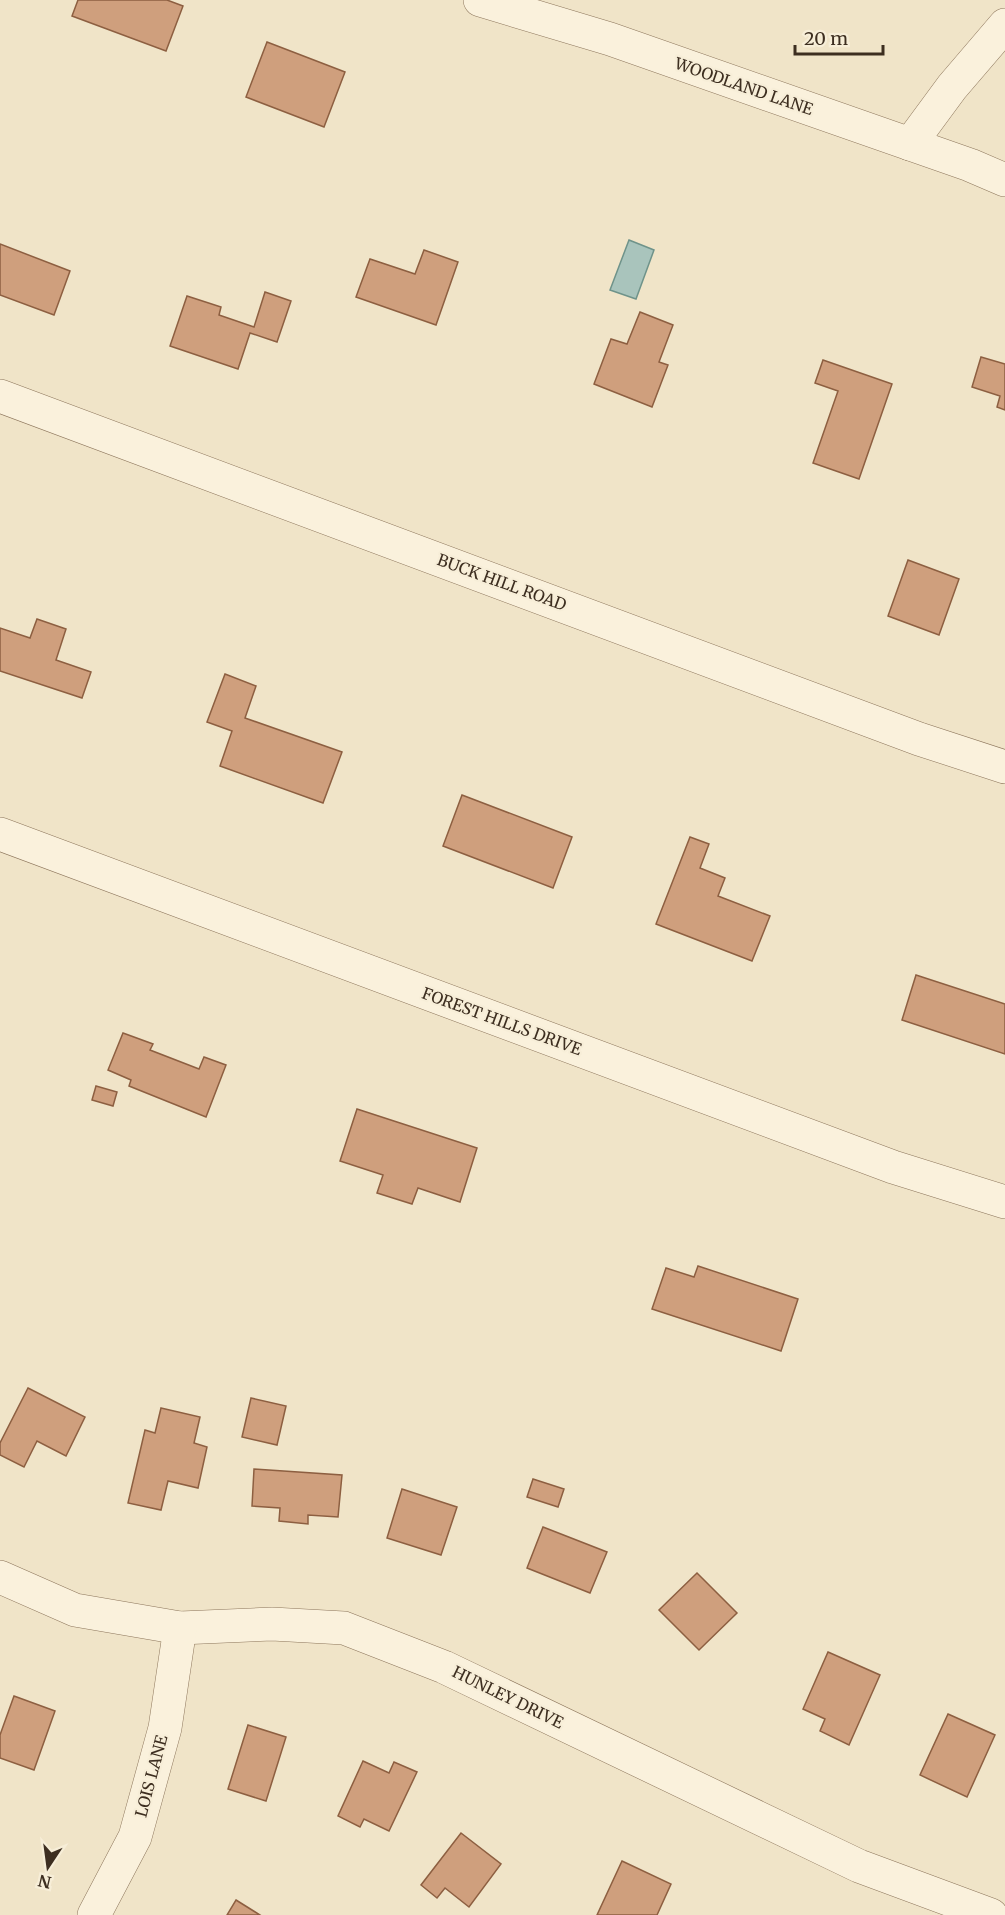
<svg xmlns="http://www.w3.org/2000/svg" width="1005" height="1915" font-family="Merriweather,serif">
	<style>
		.water { fill: #a9c4bc; stroke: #6f938a; stroke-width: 1.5 }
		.building { fill: #cf9f7d; stroke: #8d5f41; stroke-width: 1.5 }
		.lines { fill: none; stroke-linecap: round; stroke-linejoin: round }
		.minor-casing { stroke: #8d765c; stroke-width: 34 }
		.minor { stroke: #faf1dc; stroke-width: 33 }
		.labels { text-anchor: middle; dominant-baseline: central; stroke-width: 4.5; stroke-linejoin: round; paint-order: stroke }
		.street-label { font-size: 16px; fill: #3d2e20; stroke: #f7eed8 }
	</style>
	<rect width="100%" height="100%" fill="#f0e4c8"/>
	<!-- water -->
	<polygon class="water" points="629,240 654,250 636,299 610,290"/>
	<!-- building -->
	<g class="building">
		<polygon points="78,0 167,0 183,6 166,51 72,16"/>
		<polygon points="267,42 345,72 324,127 246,97"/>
		<polygon points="0,244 70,271 54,315 0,295"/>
		<polygon points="424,250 458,262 436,325 356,297 370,259 415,274"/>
		<polygon points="265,292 291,301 277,342 250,333 238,369 170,346 187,296 221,307 219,315 254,327"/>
		<polygon points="640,312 673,325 659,362 668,365 652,407 594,384 611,339 627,344"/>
		<polygon points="981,357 1005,364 1005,410 997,407 1000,396 972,387"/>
		<polygon points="823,360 892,384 859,479 813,463 838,391 815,383"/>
		<polygon points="908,560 959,579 939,635 888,616"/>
		<polygon points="37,619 66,629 56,660 91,672 82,698 0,671 0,628 30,638"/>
		<polygon points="225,674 256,686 245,718 342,752 323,803 220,766 232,731 207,722"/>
		<polygon points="462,795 572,837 553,888 443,846"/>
		<polygon points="690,837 709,844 700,868 725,878 718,896 770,916 752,961 656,924"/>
		<polygon points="916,975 1005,1004 1005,1054 902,1020"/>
		<polygon points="123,1033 153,1044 150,1050 199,1069 204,1057 226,1065 206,1117 129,1086 131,1080 108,1070"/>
		<polygon points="96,1086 117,1092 113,1106 92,1100"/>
		<polygon points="357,1109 477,1148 460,1202 418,1188 412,1204 377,1193 383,1175 340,1161"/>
		<polygon points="698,1266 798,1299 781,1351 652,1309 666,1268 694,1277"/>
		<polygon points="28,1388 85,1417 66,1456 37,1441 24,1467 0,1455 0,1443"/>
		<polygon points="251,1398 286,1406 277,1445 242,1437"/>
		<polygon points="161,1408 200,1417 194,1443 207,1447 198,1488 168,1481 161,1510 128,1503 145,1430 155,1433"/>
		<polygon points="254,1469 342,1475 338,1517 308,1515 308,1524 279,1521 280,1508 252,1506"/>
		<polygon points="533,1479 564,1489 558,1507 527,1497"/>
		<polygon points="402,1489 457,1507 441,1555 387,1538"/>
		<polygon points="543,1527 607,1552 590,1593 527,1568"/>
		<polygon points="697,1573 737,1613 699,1650 659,1610"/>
		<polygon points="828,1652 880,1675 849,1745 820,1731 825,1719 803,1709"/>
		<polygon points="14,1696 55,1711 34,1770 0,1758 0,1735"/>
		<polygon points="948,1714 995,1735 967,1797 920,1775"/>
		<polygon points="248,1725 286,1737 266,1801 228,1789"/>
		<polygon points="363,1761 389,1773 394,1762 417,1772 389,1831 364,1819 360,1827 338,1816"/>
		<polygon points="461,1833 501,1864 469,1907 445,1888 437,1898 421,1885"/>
		<polygon points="622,1861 671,1884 657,1915 597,1915"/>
		<polygon points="236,1900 260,1915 227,1915"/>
	</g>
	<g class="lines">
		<!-- minor casing -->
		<g class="minor-casing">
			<g id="minor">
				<polyline points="480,0 610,39 970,165 1005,180"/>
				<polyline points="910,144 952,87 1005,25"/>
				<polyline points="0,396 919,739 1005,767"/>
				<polyline points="0,834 893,1167 1005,1202"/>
				<polyline points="0,1577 75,1610 180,1628 272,1624 344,1628 444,1667 859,1866 991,1915"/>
				<polyline points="94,1915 135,1837 165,1728 180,1628"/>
			</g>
		</g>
		<!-- minor -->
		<use href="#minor" class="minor"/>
	</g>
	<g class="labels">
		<!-- street labels -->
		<g class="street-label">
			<text transform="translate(744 86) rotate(19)">WOODLAND LANE</text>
			<text transform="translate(502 582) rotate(20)">BUCK HILL ROAD</text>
			<text transform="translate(502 1021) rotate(20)">FOREST HILLS DRIVE</text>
			<text transform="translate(508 1697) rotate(26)">HUNLEY DRIVE</text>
			<text transform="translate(151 1776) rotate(-75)">LOIS LANE</text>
		</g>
	</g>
	<!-- north arrow -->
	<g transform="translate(48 1867) rotate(193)" stroke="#f7eed8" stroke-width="4.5" paint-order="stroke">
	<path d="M0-4.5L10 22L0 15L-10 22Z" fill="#3d2e20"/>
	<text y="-9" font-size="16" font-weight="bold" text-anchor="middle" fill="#3d2e20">N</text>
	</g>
	<!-- scale -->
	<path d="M795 45v9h88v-9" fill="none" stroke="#3d2e20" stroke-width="3"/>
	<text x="804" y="45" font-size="18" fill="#3d2e20" stroke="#f7eed8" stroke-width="4.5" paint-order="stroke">20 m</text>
</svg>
